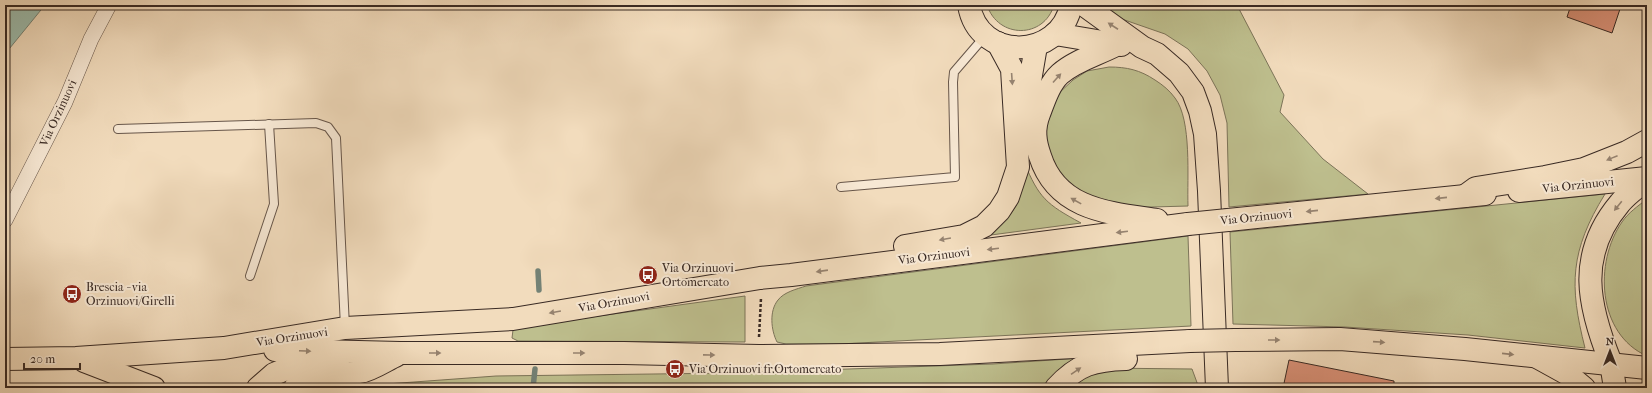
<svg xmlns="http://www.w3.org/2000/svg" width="1652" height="393" font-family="'IM FELL French Canon',serif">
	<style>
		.green { fill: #bebf8e; stroke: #7c7459 }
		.water { fill: #9cbcad; stroke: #748276 }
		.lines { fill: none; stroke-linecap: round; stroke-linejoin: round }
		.stream { stroke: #748276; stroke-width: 5.5 }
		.building { fill: #da9178; stroke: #392a24 }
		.lane-casing { stroke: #67564a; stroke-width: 10 }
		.street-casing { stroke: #67564a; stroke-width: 16 }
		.primary-casing { stroke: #392a24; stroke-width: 24 }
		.highway-casing { stroke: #392a24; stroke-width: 24 }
		.path { stroke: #392a24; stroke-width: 2.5; stroke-dasharray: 3 2; stroke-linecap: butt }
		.lane { stroke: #f7e8d4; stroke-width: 8 }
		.street { stroke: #f7e8d4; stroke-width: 15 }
		.primary { stroke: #f2dcbd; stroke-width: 22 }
		.highway { stroke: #f2dcbd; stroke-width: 22 }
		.primary-bridge-casing { stroke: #392a24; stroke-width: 24; stroke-linecap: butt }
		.primary-bridge { stroke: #f2dcbd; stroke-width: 22 }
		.oneway { fill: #968370 }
		.labels { text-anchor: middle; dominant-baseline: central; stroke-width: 4; stroke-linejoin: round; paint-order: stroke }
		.street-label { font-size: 12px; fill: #392a24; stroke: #f7e8d4 }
		.poi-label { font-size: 12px; fill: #392a24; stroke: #f7e8d4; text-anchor: start }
	</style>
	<rect width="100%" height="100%" fill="#f2dcbd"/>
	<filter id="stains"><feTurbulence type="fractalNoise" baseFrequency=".005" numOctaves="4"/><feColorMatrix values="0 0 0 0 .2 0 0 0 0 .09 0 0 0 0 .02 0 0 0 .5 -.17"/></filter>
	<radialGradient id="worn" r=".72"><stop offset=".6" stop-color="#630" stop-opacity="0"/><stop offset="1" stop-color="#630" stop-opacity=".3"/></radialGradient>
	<!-- green -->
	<g class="green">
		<path d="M987 5H1054C1044 39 998 39 987 5Z"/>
		<polygon points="1099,5 1232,5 1238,7 1284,95 1280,112 1323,159 1368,194 1229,207 1227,123 1220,95 1207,71 1188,49 1165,34 1116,17"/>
		<path d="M1109 67C1127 67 1140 70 1155 80 1163 85 1170 91 1175 98 1192 120 1187 178 1188 206L1117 208 1066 186 1047 150 1046 124 1049 110 1059 93 1073 80 1087 71Z"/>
		<path d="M1024 162C1039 198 1046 204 1081 223L991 235C1019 208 1022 200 1024 162Z"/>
		<path d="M1605 194C1570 251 1569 285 1585 348L1468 335 1345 327 1233 324 1230 232Z"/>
		<path d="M1647 199V356C1597 334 1594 262 1622 222 1628 213 1638 206 1647 199Z"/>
		<path d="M1188 236 1191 326 839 344H786L777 342C771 330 769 311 778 300 784 292 797 289 806 286Z"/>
		<polygon points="745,296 745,342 518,341 512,338 513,330 518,327"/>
		<polygon points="1082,358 1057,372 1045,388 332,388 496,376 732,373 993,364"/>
		<polygon points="1102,368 1192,369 1199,388 1067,388"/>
	</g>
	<!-- water -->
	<polygon class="water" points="5,5 45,5 5,54"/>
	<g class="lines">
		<!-- stream -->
		<g class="stream">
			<polyline points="538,271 539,290"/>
			<polyline points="533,388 535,369"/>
		</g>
	</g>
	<!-- building -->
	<g class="building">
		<polygon points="1571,5 1609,5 1620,9 1612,33 1567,17"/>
		<polygon points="1289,360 1394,381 1394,388 1283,388"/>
	</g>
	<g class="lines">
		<!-- lane casing -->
		<g class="lane-casing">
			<g id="lane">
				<polyline points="118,129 316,123 328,127 336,138 345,327"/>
				<polyline points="841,187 955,177 953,82 954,72 985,36"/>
				<polyline points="250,276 274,204 269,124"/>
			</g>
		</g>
		<!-- street casing -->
		<g class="street-casing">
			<polyline id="street" points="5,220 65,102 91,39 109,5"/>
		</g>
		<!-- primary casing -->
		<g class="primary-casing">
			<g id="primary">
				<path d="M969 5C978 62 1060 61 1071 5"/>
				<polyline points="1084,5 1142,47 1157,54 1179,73 1193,92 1200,111 1205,134 1209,191 1217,388"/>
				<polyline points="1055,34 1121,45"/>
				<path d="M1116 45C1097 55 1076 60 1060 74 1049 84 1044 101 1039 114 1033 129 1035 142 1040 156 1057 210 1109 213 1157 220"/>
				<polyline points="1035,123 1029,87 1036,46"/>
				<polyline points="1519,191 1647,178"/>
				<polyline points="1228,220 1485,194"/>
				<polyline points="905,246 964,236 984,226 999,211 1008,197 1018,167 1012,69 998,43"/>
				<polyline points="1235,340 1340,339 1465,349 1647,368"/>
				<polyline points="275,350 400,353 624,353 759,356 940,354 1190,341"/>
				<polyline points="5,359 76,358 224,348 345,328 513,319 760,278 791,275 1188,224"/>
				<polyline points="84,361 154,388"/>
				<path d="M1611 363C1588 306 1576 255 1620 203 1627 194 1638 187 1647 179"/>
				<polyline points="258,388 274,374 291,367 338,364"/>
				<path d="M295 388C319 375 334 376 360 372 372 370 386 360 397 355"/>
				<path d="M1056 388C1078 364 1094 360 1126 359"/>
			</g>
		</g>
		<!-- highway casing -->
		<g class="highway-casing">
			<g id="highway">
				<polyline points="1465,196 1476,188 1545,177 1584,169 1627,152 1647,141"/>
				<polyline points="1537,357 1566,373 1584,388"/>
				<polyline points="1611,363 1615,388"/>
			</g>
		</g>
		<!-- path -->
		<polyline class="path" points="759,337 761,298"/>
		<!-- lane -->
		<use href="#lane" class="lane"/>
		<!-- street -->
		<use href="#street" class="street"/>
		<!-- primary -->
		<use href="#primary" class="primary"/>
		<!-- highway -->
		<use href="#highway" class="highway"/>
		<!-- primary-bridge casing -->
		<g class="primary-bridge-casing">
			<g id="primary-bridge">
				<polyline points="1188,224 1228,220"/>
				<polyline points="1190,341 1235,340"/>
			</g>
		</g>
		<!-- primary-bridge -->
		<use href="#primary-bridge" class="primary-bridge"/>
	</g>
	<!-- one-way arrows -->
	<defs><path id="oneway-solid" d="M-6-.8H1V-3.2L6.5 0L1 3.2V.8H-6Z"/></defs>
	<g class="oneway">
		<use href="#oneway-solid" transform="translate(1113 26) rotate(-147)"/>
		<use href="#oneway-solid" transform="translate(1057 78) rotate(-48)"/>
		<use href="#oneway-solid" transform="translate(1012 79) rotate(86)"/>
		<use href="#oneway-solid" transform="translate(1612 158) rotate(158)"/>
		<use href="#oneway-solid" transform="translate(1441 198) rotate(174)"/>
		<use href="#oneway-solid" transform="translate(1076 201) rotate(-151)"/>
		<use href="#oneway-solid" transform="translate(1618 206) rotate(129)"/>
		<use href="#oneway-solid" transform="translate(1312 211) rotate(174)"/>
		<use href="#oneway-solid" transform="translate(1122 232) rotate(173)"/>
		<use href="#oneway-solid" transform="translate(945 239) rotate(170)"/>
		<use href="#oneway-solid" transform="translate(993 249) rotate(173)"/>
		<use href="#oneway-solid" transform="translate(822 271) rotate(172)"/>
		<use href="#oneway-solid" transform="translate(555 312) rotate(170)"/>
		<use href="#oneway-solid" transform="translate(1274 340)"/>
		<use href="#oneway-solid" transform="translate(1379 342) rotate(4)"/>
		<use href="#oneway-solid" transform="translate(305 351) rotate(2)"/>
		<use href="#oneway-solid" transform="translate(435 353)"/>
		<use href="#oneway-solid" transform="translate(579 353)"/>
		<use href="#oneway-solid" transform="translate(1508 354) rotate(6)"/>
		<use href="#oneway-solid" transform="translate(709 355) rotate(1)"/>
		<use href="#oneway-solid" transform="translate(1076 371) rotate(-34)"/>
	</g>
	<!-- icons -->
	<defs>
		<g id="bus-disc" transform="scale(1)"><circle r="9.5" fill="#8f2418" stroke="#f7e8d4"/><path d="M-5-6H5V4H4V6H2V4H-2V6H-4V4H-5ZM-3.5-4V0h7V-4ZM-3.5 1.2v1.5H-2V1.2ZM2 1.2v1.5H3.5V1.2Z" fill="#fff"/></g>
	</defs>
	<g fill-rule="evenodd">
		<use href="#bus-disc" x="648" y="275"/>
		<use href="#bus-disc" x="72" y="294"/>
		<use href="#bus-disc" x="675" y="369"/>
	</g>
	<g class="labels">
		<!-- street labels -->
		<g class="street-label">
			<text transform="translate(58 113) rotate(-65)">Via Orzinuovi</text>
			<text transform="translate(1578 185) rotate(-6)">Via Orzinuovi</text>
			<text transform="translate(1256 217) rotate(-6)">Via Orzinuovi</text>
			<text transform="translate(934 256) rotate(-7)">Via Orzinuovi</text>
			<text transform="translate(614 302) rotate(-10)">Via Orzinuovi</text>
			<text transform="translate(292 337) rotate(-9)">Via Orzinuovi</text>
		</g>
		<!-- poi labels -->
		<g class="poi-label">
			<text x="662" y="268">Via Orzinuovi<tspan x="662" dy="14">Ortomercato</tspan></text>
			<text x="86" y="287">Brescia - via<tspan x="86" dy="14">Orzinuovi/Girelli</tspan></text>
			<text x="689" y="369">Via Orzinuovi fr.Ortomercato</text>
		</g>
	</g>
	<!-- margin -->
	<rect width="1652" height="393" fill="none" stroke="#f2dcbd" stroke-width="20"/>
	<rect x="6" y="6" width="1640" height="381" fill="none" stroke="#392a24" stroke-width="2"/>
	<rect x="10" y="10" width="1632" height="373" fill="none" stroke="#392a24"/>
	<!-- north arrow -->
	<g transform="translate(1610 351)" stroke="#f7e8d4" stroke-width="3" paint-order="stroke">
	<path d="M0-3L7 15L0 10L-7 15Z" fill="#392a24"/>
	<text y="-6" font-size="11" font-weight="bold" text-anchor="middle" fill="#392a24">N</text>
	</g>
	<!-- scale -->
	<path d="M24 363v6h56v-6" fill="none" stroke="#392a24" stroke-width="2"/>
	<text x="30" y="363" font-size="12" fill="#392a24" stroke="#f7e8d4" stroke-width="3" paint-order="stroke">20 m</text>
	<rect width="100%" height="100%" filter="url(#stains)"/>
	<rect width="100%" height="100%" fill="url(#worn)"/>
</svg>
